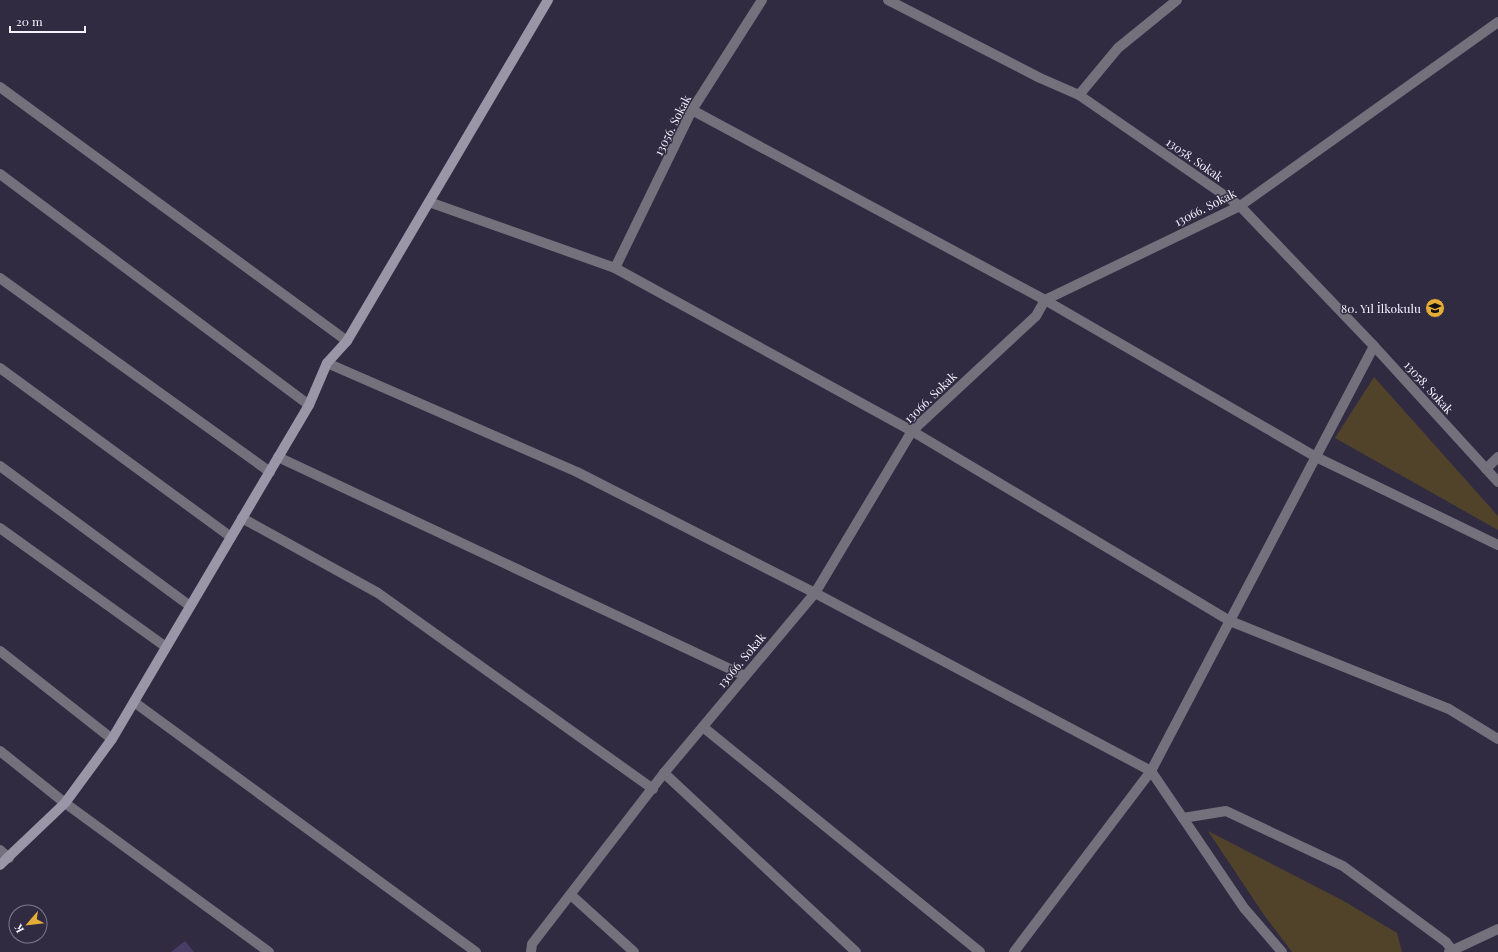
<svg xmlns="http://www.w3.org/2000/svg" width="1498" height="952" font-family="'Playfair Display',serif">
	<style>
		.green { fill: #50432a }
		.building { fill: #483d65 }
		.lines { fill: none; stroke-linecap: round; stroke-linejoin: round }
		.minor { stroke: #74717d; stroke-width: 10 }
		.secondary { stroke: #9a96a8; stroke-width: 10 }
		.labels { text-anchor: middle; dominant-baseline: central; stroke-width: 3; stroke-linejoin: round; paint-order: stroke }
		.street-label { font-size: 12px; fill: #f4f1fd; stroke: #312b42 }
		.poi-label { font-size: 12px; fill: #f4f1fd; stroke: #312b42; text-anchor: end }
	</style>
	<rect width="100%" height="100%" fill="#312b42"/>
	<!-- green -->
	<g class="green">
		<polygon points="1374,377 1498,516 1498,530 1335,438"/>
		<polygon points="1208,831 1342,900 1397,933 1402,952 1292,952 1264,915"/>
	</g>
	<!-- building -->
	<polygon class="building" points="185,941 194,952 171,952"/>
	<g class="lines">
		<!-- minor -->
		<g class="minor">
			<polyline points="888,0 1040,78 1079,95 1240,206 1374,346 1498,482"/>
			<polyline points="0,87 347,341"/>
			<polyline points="1079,95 1118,48 1177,0"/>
			<polyline points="692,110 1045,300 1316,457 1498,545"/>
			<polyline points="0,174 309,405"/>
			<polyline points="429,202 615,268 912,431 1230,621 1449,709 1498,739"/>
			<polyline points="615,268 692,110 762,0"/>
			<polyline points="0,278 270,472"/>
			<polyline points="327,363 577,472 815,593 1151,771 1244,908 1282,952"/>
			<polyline points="0,368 231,537"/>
			<polyline points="278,457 745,676"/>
			<polyline points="0,466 190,606"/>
			<polyline points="1486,469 1498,457"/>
			<polyline points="242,518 378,593 653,789"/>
			<polyline points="0,528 166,647"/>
			<polyline points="0,651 112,739"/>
			<polyline points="134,702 476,952"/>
			<polyline points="703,727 980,952"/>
			<polyline points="0,751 65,803 269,952"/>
			<polyline points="664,773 856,952"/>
			<polyline points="1183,818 1226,811 1343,866 1446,942 1452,950"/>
			<polyline points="0,850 9,858"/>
			<polyline points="571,895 634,952"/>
			<polyline points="531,952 532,944 664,773 815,593 912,431 1036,316 1045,300 1240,206 1498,22"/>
			<polyline points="1014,952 1151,771 1374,346"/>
			<polyline points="1449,952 1498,929"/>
		</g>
		<!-- secondary -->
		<polyline class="secondary" points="0,865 65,803 112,739 309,405 327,363 347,341 548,0"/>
	</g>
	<!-- icons -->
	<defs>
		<g id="school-disc" transform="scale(1)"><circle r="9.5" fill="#e4ad35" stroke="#312b42"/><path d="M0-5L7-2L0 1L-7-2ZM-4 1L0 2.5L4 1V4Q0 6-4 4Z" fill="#111"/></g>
	</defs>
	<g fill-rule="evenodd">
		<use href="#school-disc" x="1435" y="308"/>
	</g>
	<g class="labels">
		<!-- street labels -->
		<g class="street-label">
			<text transform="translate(672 125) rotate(-63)">13056. Sokak</text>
			<text transform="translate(1195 159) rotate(35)">13058. Sokak</text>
			<text transform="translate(1205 207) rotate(-27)">13066. Sokak</text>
			<text transform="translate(1429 387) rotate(48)">13058. Sokak</text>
			<text transform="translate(930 397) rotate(-44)">13066. Sokak</text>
			<text transform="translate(741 660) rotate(-50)">13066. Sokak</text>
		</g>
		<!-- poi labels -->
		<g class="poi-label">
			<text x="1421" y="308">80. Yıl İlkokulu</text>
		</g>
	</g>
	<!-- north arrow -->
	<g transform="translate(28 924) rotate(242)"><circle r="19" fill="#312b42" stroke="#7f7a8d"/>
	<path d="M0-3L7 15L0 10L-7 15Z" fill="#e4ad35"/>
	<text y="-6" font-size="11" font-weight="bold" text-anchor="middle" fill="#f4f1fd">K</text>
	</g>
	<!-- scale -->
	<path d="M10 26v6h75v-6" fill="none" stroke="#f4f1fd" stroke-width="2"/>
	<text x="16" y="26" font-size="12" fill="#f4f1fd" stroke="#312b42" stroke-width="3" paint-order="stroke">20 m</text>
</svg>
